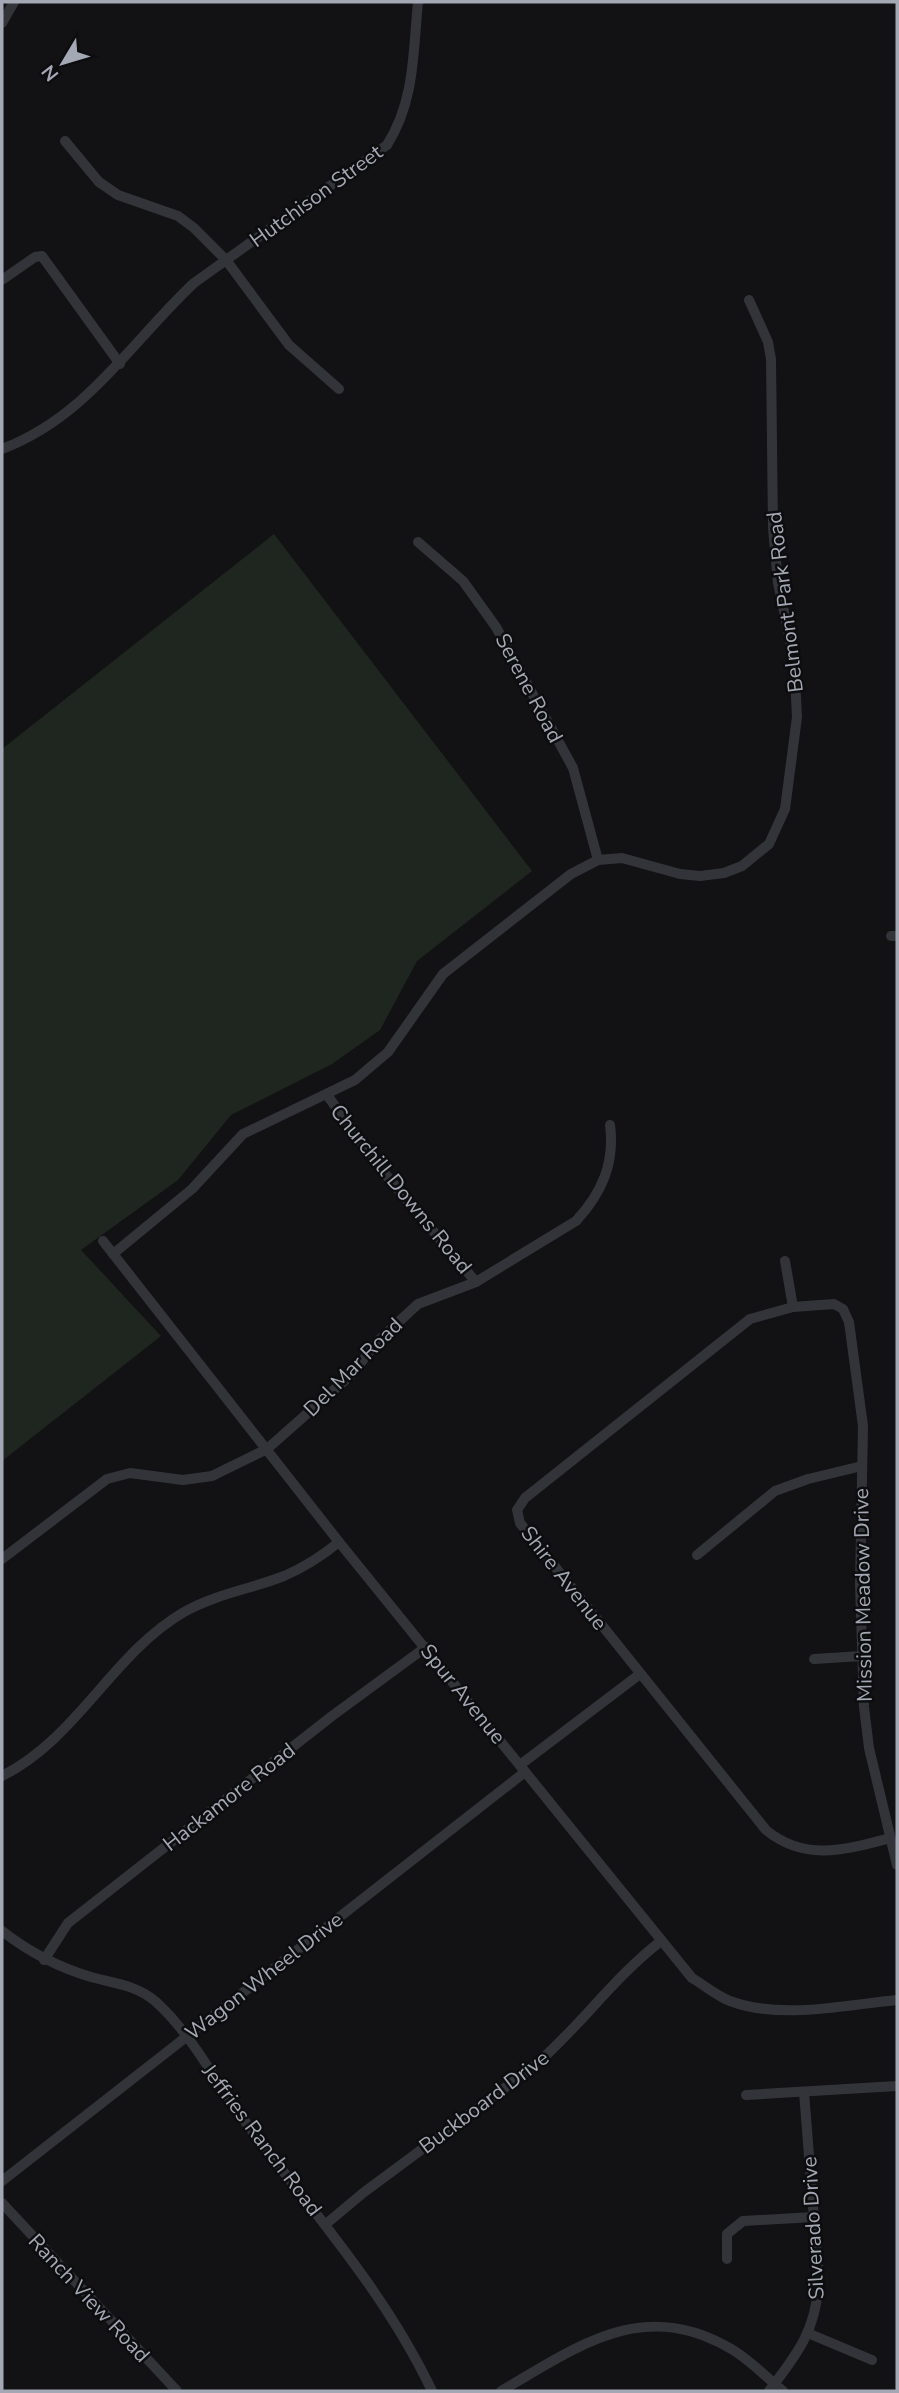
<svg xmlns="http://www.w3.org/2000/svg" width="899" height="2393" font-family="'Nunito Sans',sans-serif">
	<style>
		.green { fill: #1e261f }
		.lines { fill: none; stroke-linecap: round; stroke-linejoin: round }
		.minor { stroke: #333439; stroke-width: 10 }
		.labels { text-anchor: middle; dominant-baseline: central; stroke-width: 5; stroke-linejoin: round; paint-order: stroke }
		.street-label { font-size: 21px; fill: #a3a8b4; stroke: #0d0d0f }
	</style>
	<rect width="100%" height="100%" fill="#121214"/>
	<!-- green -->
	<polygon class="green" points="274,534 532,871 417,961 380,1030 332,1064 231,1115 178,1180 81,1250 161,1336 2,1461 2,749"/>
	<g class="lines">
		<!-- minor -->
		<g class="minor">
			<polyline points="2,23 14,2"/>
			<polyline points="65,141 99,182 118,195 178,216 194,228 226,260 289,345 339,389"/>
			<polyline points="2,280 35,257 42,256 120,364"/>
			<path d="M2 449C87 417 131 342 194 283L387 145C415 101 413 52 418 2"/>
			<polyline points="418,542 463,581 496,627 573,768 598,860"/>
			<polyline points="891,936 897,936"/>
			<polyline points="327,1095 386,1175 476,1282"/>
			<path d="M103 1241 339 1542 692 1978C704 1985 717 1996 730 2001 781 2020 844 2005 897 2000"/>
			<polyline points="113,1254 192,1189 243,1134 355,1080 388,1052 443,974 571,874 598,860 622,858 680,874 700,876 724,873 742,866 769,844 785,809 797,717 794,659 778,583 773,528 771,359 768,342 749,300"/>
			<polyline points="785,1261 793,1307"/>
			<polyline points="697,1555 775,1491 808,1479 862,1466"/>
			<path d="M2 1559 107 1479 130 1473 183 1480 212 1476 267 1449 352 1374 378 1341 418 1304 476 1282 576 1221C602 1193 615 1163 610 1125"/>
			<polyline points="814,1659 862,1656"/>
			<polyline points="520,1765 640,1674"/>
			<path d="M2 1776C78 1738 112 1654 184 1612 216 1594 251 1589 284 1576 305 1567 322 1556 339 1542"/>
			<path d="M890 1838C845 1850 805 1862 766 1830L520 1523 517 1510 525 1498 750 1319 793 1307 834 1304 843 1309 849 1322 863 1426 860 1584 864 1707 869 1748 897 1865"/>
			<path d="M2 1931C29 1952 57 1967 91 1977 113 1983 136 1985 155 2001 190 2032 214 2079 241 2116 308 2207 383 2288 432 2391"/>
			<polyline points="44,1960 68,1923 332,1716 426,1647"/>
			<polyline points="746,2095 897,2086"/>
			<polyline points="2,2181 525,1772"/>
			<polyline points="2,2203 177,2391"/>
			<path d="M326 2224 363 2193 533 2067C579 2028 613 1978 661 1941"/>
			<polyline points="727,2259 727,2234 743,2221 814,2217"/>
			<polyline points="810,2334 872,2360"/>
			<path d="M501 2391C579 2346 644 2296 733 2350 751 2361 767 2378 783 2391"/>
			<path d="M769 2391C798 2353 815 2332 819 2283L804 2092"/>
		</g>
	</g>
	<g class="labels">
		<!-- street labels -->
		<g class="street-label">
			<text transform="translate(316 196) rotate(-36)">Hutchison Street</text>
			<text transform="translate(785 602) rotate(-97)">Belmont Park Road</text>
			<text transform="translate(529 688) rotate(62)">Serene Road</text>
			<text transform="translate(401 1189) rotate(51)">Churchill Downs Road</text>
			<text transform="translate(353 1367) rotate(-45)">Del Mar Road</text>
			<text transform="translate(564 1578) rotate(52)">Shire Avenue</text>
			<text transform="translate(863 1595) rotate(-91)">Mission Meadow Drive</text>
			<text transform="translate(463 1694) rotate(51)">Spur Avenue</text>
			<text transform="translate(229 1797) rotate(-38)">Hackamore Road</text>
			<text transform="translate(264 1976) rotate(-38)">Wagon Wheel Drive</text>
			<text transform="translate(484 2102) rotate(-37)">Buckboard Drive</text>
			<text transform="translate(262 2140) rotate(53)">Jeffries Ranch Road</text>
			<text transform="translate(813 2228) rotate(-93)">Silverado Drive</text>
			<text transform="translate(89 2298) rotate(47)">Ranch View Road</text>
		</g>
	</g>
	<!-- border -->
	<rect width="899" height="2393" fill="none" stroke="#a3a8b4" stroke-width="7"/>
	<!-- north arrow -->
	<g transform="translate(63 63) rotate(232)" stroke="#0d0d0f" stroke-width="5" paint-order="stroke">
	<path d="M0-5L12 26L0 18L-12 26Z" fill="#a3a8b4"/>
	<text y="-10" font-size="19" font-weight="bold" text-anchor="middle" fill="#a3a8b4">N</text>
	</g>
</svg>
